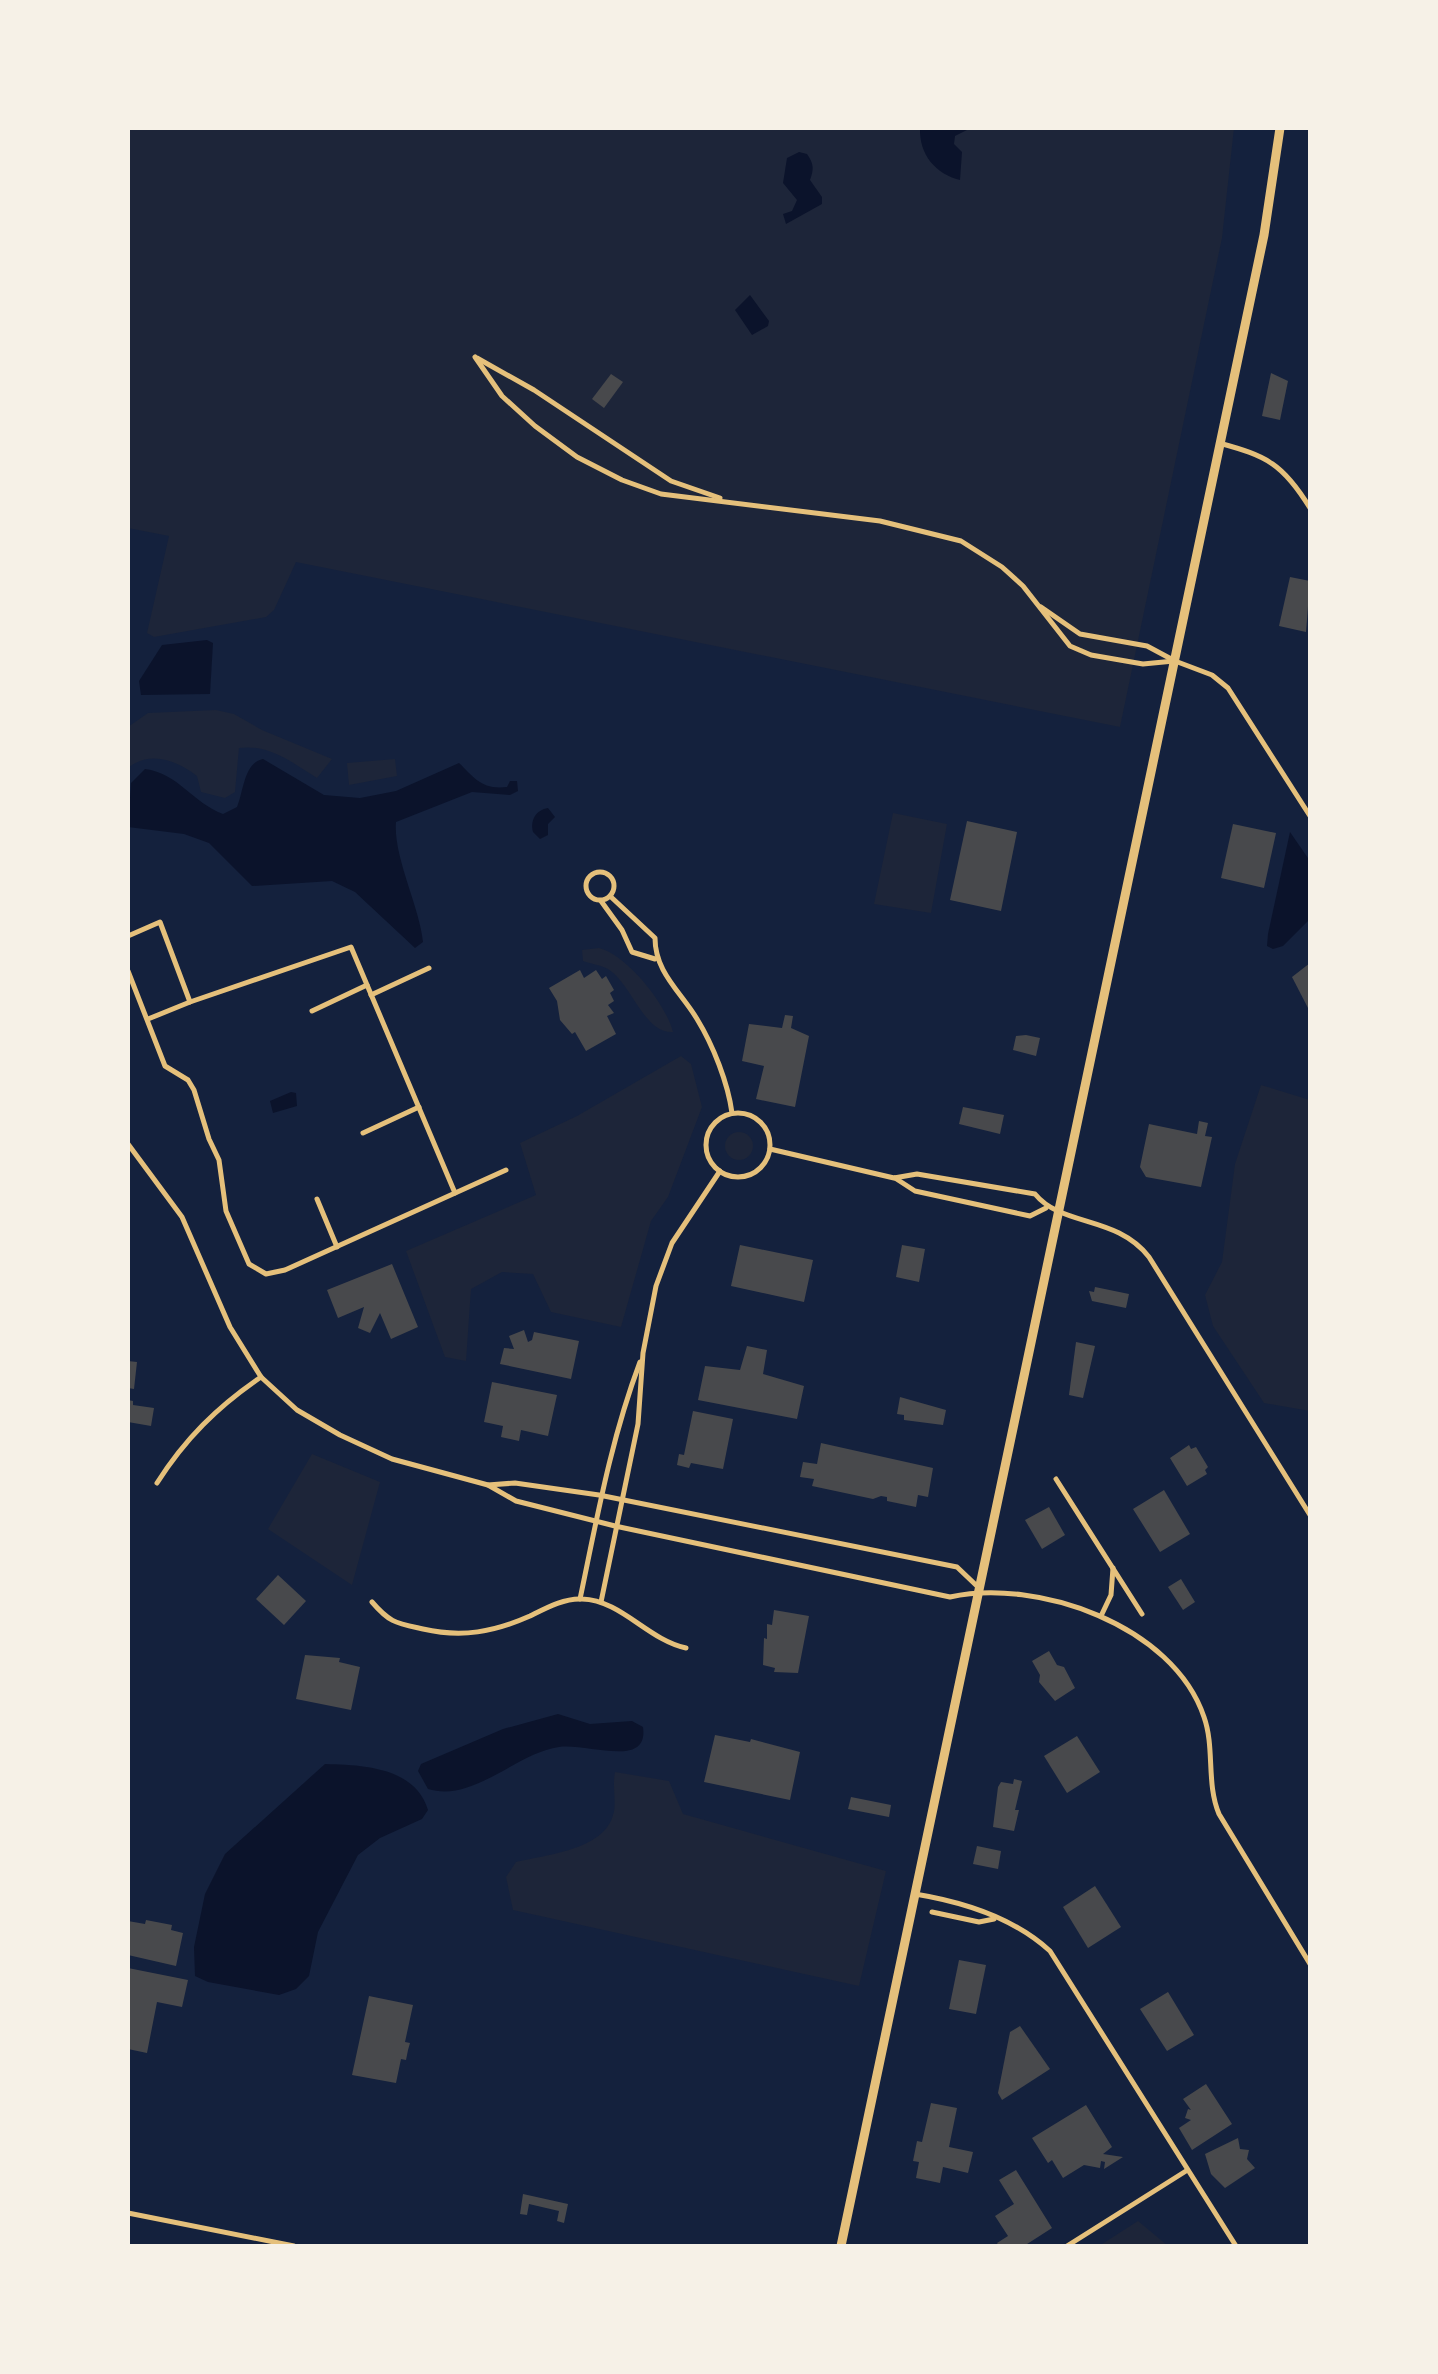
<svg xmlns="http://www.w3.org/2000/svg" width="1438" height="2374" font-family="'Open Sans',sans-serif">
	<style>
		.green { fill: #1d2539 }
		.water { fill: #0b132b }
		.building { fill: #48494c }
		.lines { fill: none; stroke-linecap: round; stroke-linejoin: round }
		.minor { stroke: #e5c07b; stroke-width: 5 }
		.primary { stroke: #e5c07b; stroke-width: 9 }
	</style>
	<rect width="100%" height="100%" fill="#14213d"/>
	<!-- green -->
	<g class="green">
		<polygon points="128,128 1234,128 1222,238 1120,727 296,562 274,610 266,617 154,637 147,633 169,536 128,528"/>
		<path d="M216 710 234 714 262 730 332 759 317 778C293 763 269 744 239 748L235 792 225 798 201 792 197 776C176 760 150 750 128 768V727L148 713Z"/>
		<polygon points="395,759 397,776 349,785 347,763"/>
		<polygon points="893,813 947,824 931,913 874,904"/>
		<path d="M599 948C627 955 666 1004 673 1032 644 1034 632 984 608 969 601 965 591 964 583 961L582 950Z"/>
		<polygon points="681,1056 691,1064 702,1107 668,1197 651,1221 621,1327 551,1312 533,1274 502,1272 471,1289 466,1361 445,1357 406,1251 536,1195 520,1143 577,1116"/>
		<polygon points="1261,1085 1310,1100 1310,1411 1264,1403 1213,1326 1205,1295 1222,1262 1235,1164"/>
		<circle cx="739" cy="1146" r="14"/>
		<polygon points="312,1454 380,1482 352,1585 268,1529"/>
		<path d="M615 1772 669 1781 683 1814 886 1871 859 1986 513 1910 506 1877 516 1862C545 1855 604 1850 613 1815 617 1804 612 1787 615 1772Z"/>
		<polygon points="1138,2221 1168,2246 1099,2246"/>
	</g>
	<!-- water -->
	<g class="water">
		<path d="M920 128H971L955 136 954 144 962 152 960 180C936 174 919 155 920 128Z"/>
		<path d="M799 152 807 154C814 164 814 169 810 180L822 197V204L786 224 783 214 792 211 797 200 783 183 787 158Z"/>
		<polygon points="750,295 769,321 768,326 752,335 735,310"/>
		<polygon points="207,640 213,643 210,694 141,695 139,681 162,645"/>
		<path d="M263 759 324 795 360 798 396 791 459 763C474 777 481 790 507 787L510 781H517L518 791 510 795 472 792 396 822C393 856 420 908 423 942L415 948 355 892 332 881 252 886 209 843 184 834 128 827 131 783 145 769C178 773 193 803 223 814L237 807C244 790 244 763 263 759Z"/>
		<path d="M548 808 555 817 548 824V835L540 839 533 832C530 820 536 810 548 808Z"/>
		<polygon points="1290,832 1310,861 1310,919 1283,946 1273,949 1267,946 1268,934"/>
		<polygon points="291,1092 296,1093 297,1106 273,1113 270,1101"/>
		<path d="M558 1714 590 1724 632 1721 643 1727C649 1769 588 1743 559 1747 516 1753 473 1803 428 1789L418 1771 421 1764 503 1729Z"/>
		<path d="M325 1764C363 1765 415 1767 428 1810L422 1819 380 1838 358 1855 318 1932 309 1976 296 1989 279 1995 208 1982 195 1976 194 1947 205 1894 225 1854Z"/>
	</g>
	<!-- building -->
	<g class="building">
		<polygon points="1271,373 1288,381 1280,420 1262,416"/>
		<polygon points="611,374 623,382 604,408 592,399"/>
		<polygon points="1290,577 1310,581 1306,632 1279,626"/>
		<polygon points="967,821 1017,832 1001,911 950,900"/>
		<polygon points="1233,824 1276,833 1264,888 1221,878"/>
		<polygon points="1310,963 1310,1007 1308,1008 1292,977"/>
		<polygon points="580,970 584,978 596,970 602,979 606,976 614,990 610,993 614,1001 608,1005 614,1013 607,1016 616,1034 586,1051 575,1032 572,1034 560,1020 557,1001 549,988"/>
		<polygon points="785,1015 793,1016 791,1028 809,1036 795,1107 756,1099 764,1066 742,1061 749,1024 782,1028"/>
		<polygon points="1026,1035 1040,1038 1036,1056 1013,1050 1016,1036"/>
		<polygon points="963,1107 1004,1115 1000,1134 959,1124"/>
		<polygon points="1199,1121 1208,1123 1205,1136 1212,1137 1201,1187 1146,1177 1140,1167 1149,1124 1197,1134"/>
		<polygon points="740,1245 813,1260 804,1302 731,1286"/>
		<polygon points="902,1245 925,1249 919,1282 896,1277"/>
		<polygon points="392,1264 418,1327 391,1339 380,1313 370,1333 358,1328 364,1307 338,1318 327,1290"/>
		<polygon points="1095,1287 1129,1294 1126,1308 1092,1301 1089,1291 1094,1292"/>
		<polygon points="524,1330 528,1342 532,1340 534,1332 579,1341 571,1379 500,1364 504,1348 514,1349 509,1336"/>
		<polygon points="1076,1342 1095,1346 1083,1398 1069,1395"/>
		<polygon points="747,1346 767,1350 763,1374 804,1386 797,1419 698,1400 705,1366 740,1370"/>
		<polygon points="128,1361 137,1362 134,1389 128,1388"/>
		<polygon points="492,1382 557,1395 548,1436 521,1430 519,1441 501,1437 503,1426 484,1422"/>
		<polygon points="900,1397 946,1410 943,1425 904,1420 904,1415 897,1414"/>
		<polygon points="128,1400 133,1401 133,1405 154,1408 151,1426 128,1422"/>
		<polygon points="693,1411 733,1419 723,1469 691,1463 689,1468 677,1465 679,1454 684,1455"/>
		<polygon points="821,1443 933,1468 928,1497 918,1495 916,1507 887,1501 887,1497 881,1496 873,1499 812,1486 814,1479 800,1477 803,1462 817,1464"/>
		<polygon points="1189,1445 1191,1449 1196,1447 1208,1467 1205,1470 1207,1474 1187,1486 1170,1458"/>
		<polygon points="1164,1490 1190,1534 1160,1552 1133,1509"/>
		<polygon points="1049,1507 1065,1535 1042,1549 1025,1520"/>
		<polygon points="278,1575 306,1601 284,1625 256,1599"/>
		<polygon points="1181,1579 1195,1602 1183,1610 1168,1587"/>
		<polygon points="774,1610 809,1616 798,1673 774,1672 775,1668 763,1665 764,1638 767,1639 767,1624 772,1625"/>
		<polygon points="1049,1651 1057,1665 1064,1667 1075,1688 1055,1701 1039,1682 1040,1675 1032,1661"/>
		<polygon points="305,1655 340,1658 339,1662 360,1667 351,1710 296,1699"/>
		<polygon points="715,1735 750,1742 751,1739 800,1752 790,1800 704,1782"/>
		<polygon points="1077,1736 1100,1772 1067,1793 1044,1756"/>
		<polygon points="1014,1779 1022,1781 1015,1810 1019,1810 1014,1831 993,1827 998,1787 1001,1782 1013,1784"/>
		<polygon points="851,1797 891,1805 889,1817 848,1809"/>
		<polygon points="977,1846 1001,1851 998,1869 973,1864"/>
		<polygon points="1095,1886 1121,1927 1088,1948 1063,1907"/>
		<polygon points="146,1920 172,1925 171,1930 183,1933 176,1966 128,1955 128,1921 145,1924"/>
		<polygon points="959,1960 986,1965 976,2014 949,2009"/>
		<polygon points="128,1968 188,1980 182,2007 157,2002 147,2053 128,2049"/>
		<polygon points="1168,1992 1194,2035 1167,2051 1140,2009"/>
		<polygon points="369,1996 413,2005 405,2042 410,2043 408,2050 406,2060 401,2059 396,2083 352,2075"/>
		<polygon points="1020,2026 1050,2069 1002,2100 998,2093 1010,2032"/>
		<polygon points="1206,2084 1232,2124 1192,2150 1179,2128 1191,2120 1185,2118 1188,2109 1191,2110 1183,2099"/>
		<polygon points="931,2103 957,2108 949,2147 973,2152 968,2173 943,2167 940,2183 916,2178 919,2162 913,2161 917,2141 922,2142"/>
		<polygon points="1086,2105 1112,2147 1103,2154 1123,2157 1104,2169 1105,2162 1101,2161 1100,2168 1084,2165 1063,2178 1052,2160 1048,2163 1032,2138"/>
		<polygon points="1238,2138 1240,2149 1249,2150 1247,2159 1255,2168 1225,2188 1211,2174 1205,2154"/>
		<polygon points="1016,2170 1052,2228 1024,2246 999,2246 997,2243 1008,2236 995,2216 1014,2204 999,2180"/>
		<polygon points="523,2194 568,2204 564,2223 557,2221 559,2211 529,2204 527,2215 520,2214"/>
	</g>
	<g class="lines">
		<!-- minor -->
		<g class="minor">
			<polyline points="475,357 502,396 535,426 577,457 622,480 661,494 880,521 961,541 1002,567 1023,586 1070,646 1091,655 1143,664 1174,661"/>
			<polyline points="477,358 534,390 671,481 720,498"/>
			<path d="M1219 443C1267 456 1283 464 1310 508"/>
			<polyline points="1041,607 1080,634 1147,646 1175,661 1212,675 1228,688 1310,816"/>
			<circle cx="600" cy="886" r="14"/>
			<path d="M610 896 655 938C655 972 680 991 697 1019 713 1045 728 1083 732 1113"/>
			<polyline points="601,901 622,930 632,952 655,959"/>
			<polyline points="128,936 160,922 190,1002 351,947 455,1193"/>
			<polyline points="128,971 165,1066 188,1080 194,1090 209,1139 219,1160 226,1211 249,1264 266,1274 285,1270 506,1170"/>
			<polyline points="371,995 429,968"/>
			<polyline points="312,1011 367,985"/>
			<polyline points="148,1019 190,1002"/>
			<circle cx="738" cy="1145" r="32"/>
			<polyline points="363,1133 419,1107"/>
			<path d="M128 1144 182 1217 230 1327 261 1377 297 1410 340 1435 392 1459 488 1485 516 1501 615 1526 950 1597C1037 1578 1173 1625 1204 1717 1215 1748 1206 1783 1219 1814L1310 1964"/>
			<path d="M770 1149 894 1178 917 1174 1035 1194C1062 1227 1116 1215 1149 1257L1310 1515"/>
			<polyline points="895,1178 915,1191 1030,1216 1046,1208"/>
			<polyline points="317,1199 337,1247"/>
			<polyline points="1056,1479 1142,1614"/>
			<path d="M157 1483C185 1439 217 1407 261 1377"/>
			<polyline points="488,1485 515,1483 599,1495 957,1567 978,1587"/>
			<path d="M580 1599C597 1518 611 1439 640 1362"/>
			<path d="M372 1602C390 1623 396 1623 423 1629 462 1638 494 1632 530 1616 546 1608 564 1598 582 1599 621 1600 648 1640 686 1648"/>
			<polyline points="601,1602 638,1424 643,1353 656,1286 672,1243 720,1171"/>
			<polyline points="1101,1616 1111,1595 1113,1568"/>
			<path d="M915 1894C964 1902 1014 1918 1050 1951L1236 2246"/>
			<polyline points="932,1912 979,1922 994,1919"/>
			<polyline points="128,2213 294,2246"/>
			<polyline points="1067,2246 1186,2171"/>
		</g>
		<!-- primary -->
		<polyline class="primary" points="841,2246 1264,235 1280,128"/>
	</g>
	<!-- border -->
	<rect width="1438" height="2374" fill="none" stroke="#f6f1e7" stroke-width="260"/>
</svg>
